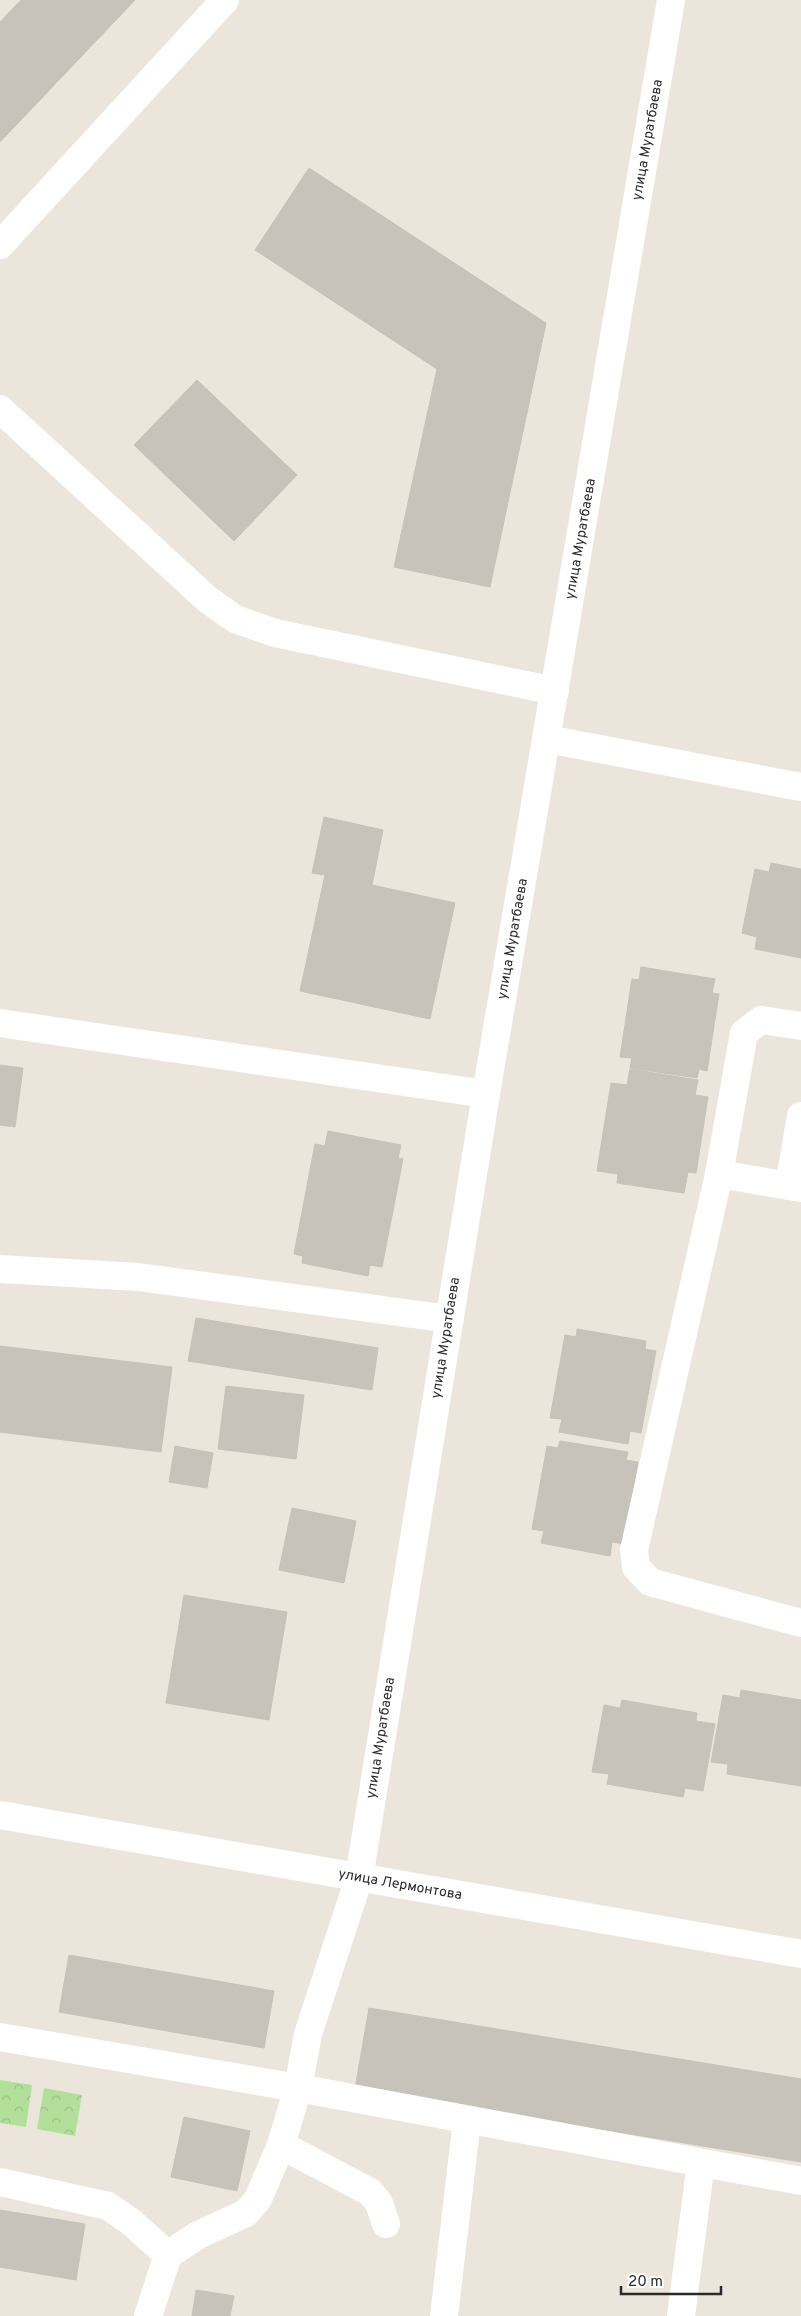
<svg xmlns="http://www.w3.org/2000/svg" width="801" height="2316" font-family="Overpass,sans-serif">
	<style>
		.park { fill: url(#park-crowns) }
		.building { fill: #c7c3bb; stroke: #c7c1b6 }
		.lines { fill: none; stroke-linecap: round; stroke-linejoin: round }
		.minor { stroke: #fff; stroke-width: 28 }
		.secondary { stroke: #fff; stroke-width: 28 }
		.labels { text-anchor: middle; dominant-baseline: central; stroke-width: 5; stroke-linejoin: round; paint-order: stroke }
		.street-label { font-size: 14px; fill: #2a2a2a; stroke: #fff }
	</style>
	<defs>
		<pattern id="park-crowns" width="20" height="18" patternUnits="userSpaceOnUse" patternTransform="scale(1.25)"><rect width="20" height="18" fill="#b2e09b"/><path d="M2 6a3 3 0 1 1 6 0M12 15a3 3 0 1 1 6 0" fill="none" stroke="#99c086"/></pattern>
	</defs>
	<rect width="100%" height="100%" fill="#ebe5dc"/>
	<!-- park -->
	<g class="park">
		<polygon points="0,2080 32,2085 26,2127 0,2123"/>
		<polygon points="44,2088 82,2095 75,2136 37,2129"/>
	</g>
	<!-- building -->
	<g class="building">
		<polygon points="21,0 135,0 0,142 0,22"/>
		<polygon points="309,168 546,323 490,587 394,567 437,369 255,250"/>
		<polygon points="197,380 297,475 234,541 134,445"/>
		<polygon points="324,817 383,830 372,885 455,903 430,1019 300,991 325,875 312,873"/>
		<polygon points="771,863 801,869 801,958 755,949 757,937 742,933 755,869 769,872"/>
		<polygon points="641,967 715,979 712,993 719,994 707,1071 699,1069 697,1078 630,1068 632,1058 620,1057 632,979 639,980"/>
		<polygon points="0,1065 23,1068 15,1127 0,1125"/>
		<polygon points="630,1069 698,1080 695,1095 708,1097 696,1173 688,1172 684,1193 617,1183 618,1174 597,1171 611,1083 627,1085"/>
		<polygon points="328,1131 401,1145 398,1158 403,1159 382,1267 370,1265 368,1276 302,1263 303,1256 294,1254 315,1144 325,1146"/>
		<polygon points="196,1318 378,1348 372,1390 188,1361"/>
		<polygon points="577,1329 646,1341 645,1349 656,1351 641,1433 630,1431 628,1444 559,1432 562,1419 550,1418 565,1335 576,1337"/>
		<polygon points="0,1346 172,1367 161,1452 0,1432"/>
		<polygon points="226,1386 304,1395 296,1459 218,1449"/>
		<polygon points="560,1441 628,1452 626,1460 638,1462 624,1544 612,1542 610,1556 541,1543 544,1531 532,1529 547,1446 558,1448"/>
		<polygon points="175,1446 213,1453 207,1488 169,1482"/>
		<polygon points="292,1508 356,1521 344,1583 279,1570"/>
		<polygon points="184,1595 287,1612 269,1720 166,1703"/>
		<polygon points="741,1690 801,1700 801,1786 727,1774 728,1764 711,1762 723,1695 740,1698"/>
		<polygon points="622,1700 697,1713 696,1721 715,1724 703,1791 685,1788 683,1797 607,1784 609,1774 592,1772 604,1705 620,1708"/>
		<polygon points="69,1955 274,1991 264,2048 59,2012"/>
		<polygon points="369,2008 801,2079 801,2162 355,2089"/>
		<polygon points="184,2117 250,2131 237,2191 171,2177"/>
		<polygon points="0,2210 85,2224 76,2280 0,2267"/>
		<polygon points="196,2290 234,2296 230,2316 192,2316"/>
	</g>
	<g class="lines">
		<!-- minor -->
		<g class="minor">
			<polyline points="0,245 225,0"/>
			<polyline points="0,409 207,599 235,619 275,633 555,691"/>
			<polyline points="547,739 801,787"/>
			<polyline points="0,1023 486,1094"/>
			<polyline points="801,1026 761,1020 744,1033 719,1174 634,1550 636,1567 650,1582 801,1623"/>
			<polyline points="719,1174 801,1188"/>
			<polyline points="789,1186 801,1116"/>
			<polyline points="0,1269 138,1277 450,1319"/>
			<polyline points="0,2037 298,2088 308,2034 359,1878 486,1094 671,0"/>
			<polyline points="281,2145 370,2192 379,2203 386,2224"/>
			<polyline points="0,2182 108,2206 131,2222 168,2255"/>
			<polyline points="148,2316 168,2255 198,2235 246,2213 258,2199 281,2145 298,2088 801,2181"/>
			<polyline points="444,2316 467,2120"/>
			<polyline points="681,2316 701,2163"/>
		</g>
		<!-- secondary -->
		<polyline class="secondary" points="0,1815 801,1954"/>
	</g>
	<g class="labels">
		<!-- street labels -->
		<g class="street-label">
			<text transform="translate(648 140) rotate(-80)">улица Муратбаева</text>
			<text transform="translate(581 539) rotate(-80)">улица Муратбаева</text>
			<text transform="translate(513 939) rotate(-80)">улица Муратбаева</text>
			<text transform="translate(446 1338) rotate(-81)">улица Муратбаева</text>
			<text transform="translate(381 1738) rotate(-81)">улица Муратбаева</text>
			<text transform="translate(400 1885) rotate(10)">улица Лермонтова</text>
		</g>
	</g>
	<!-- scale -->
	<path d="M621 2286v8h100v-8" fill="none" stroke="#2a2a2a" stroke-width="2.5"/>
	<text x="628" y="2286" font-size="15" fill="#2a2a2a" stroke="#ffffff" stroke-width="4" paint-order="stroke">20 m</text>
</svg>
